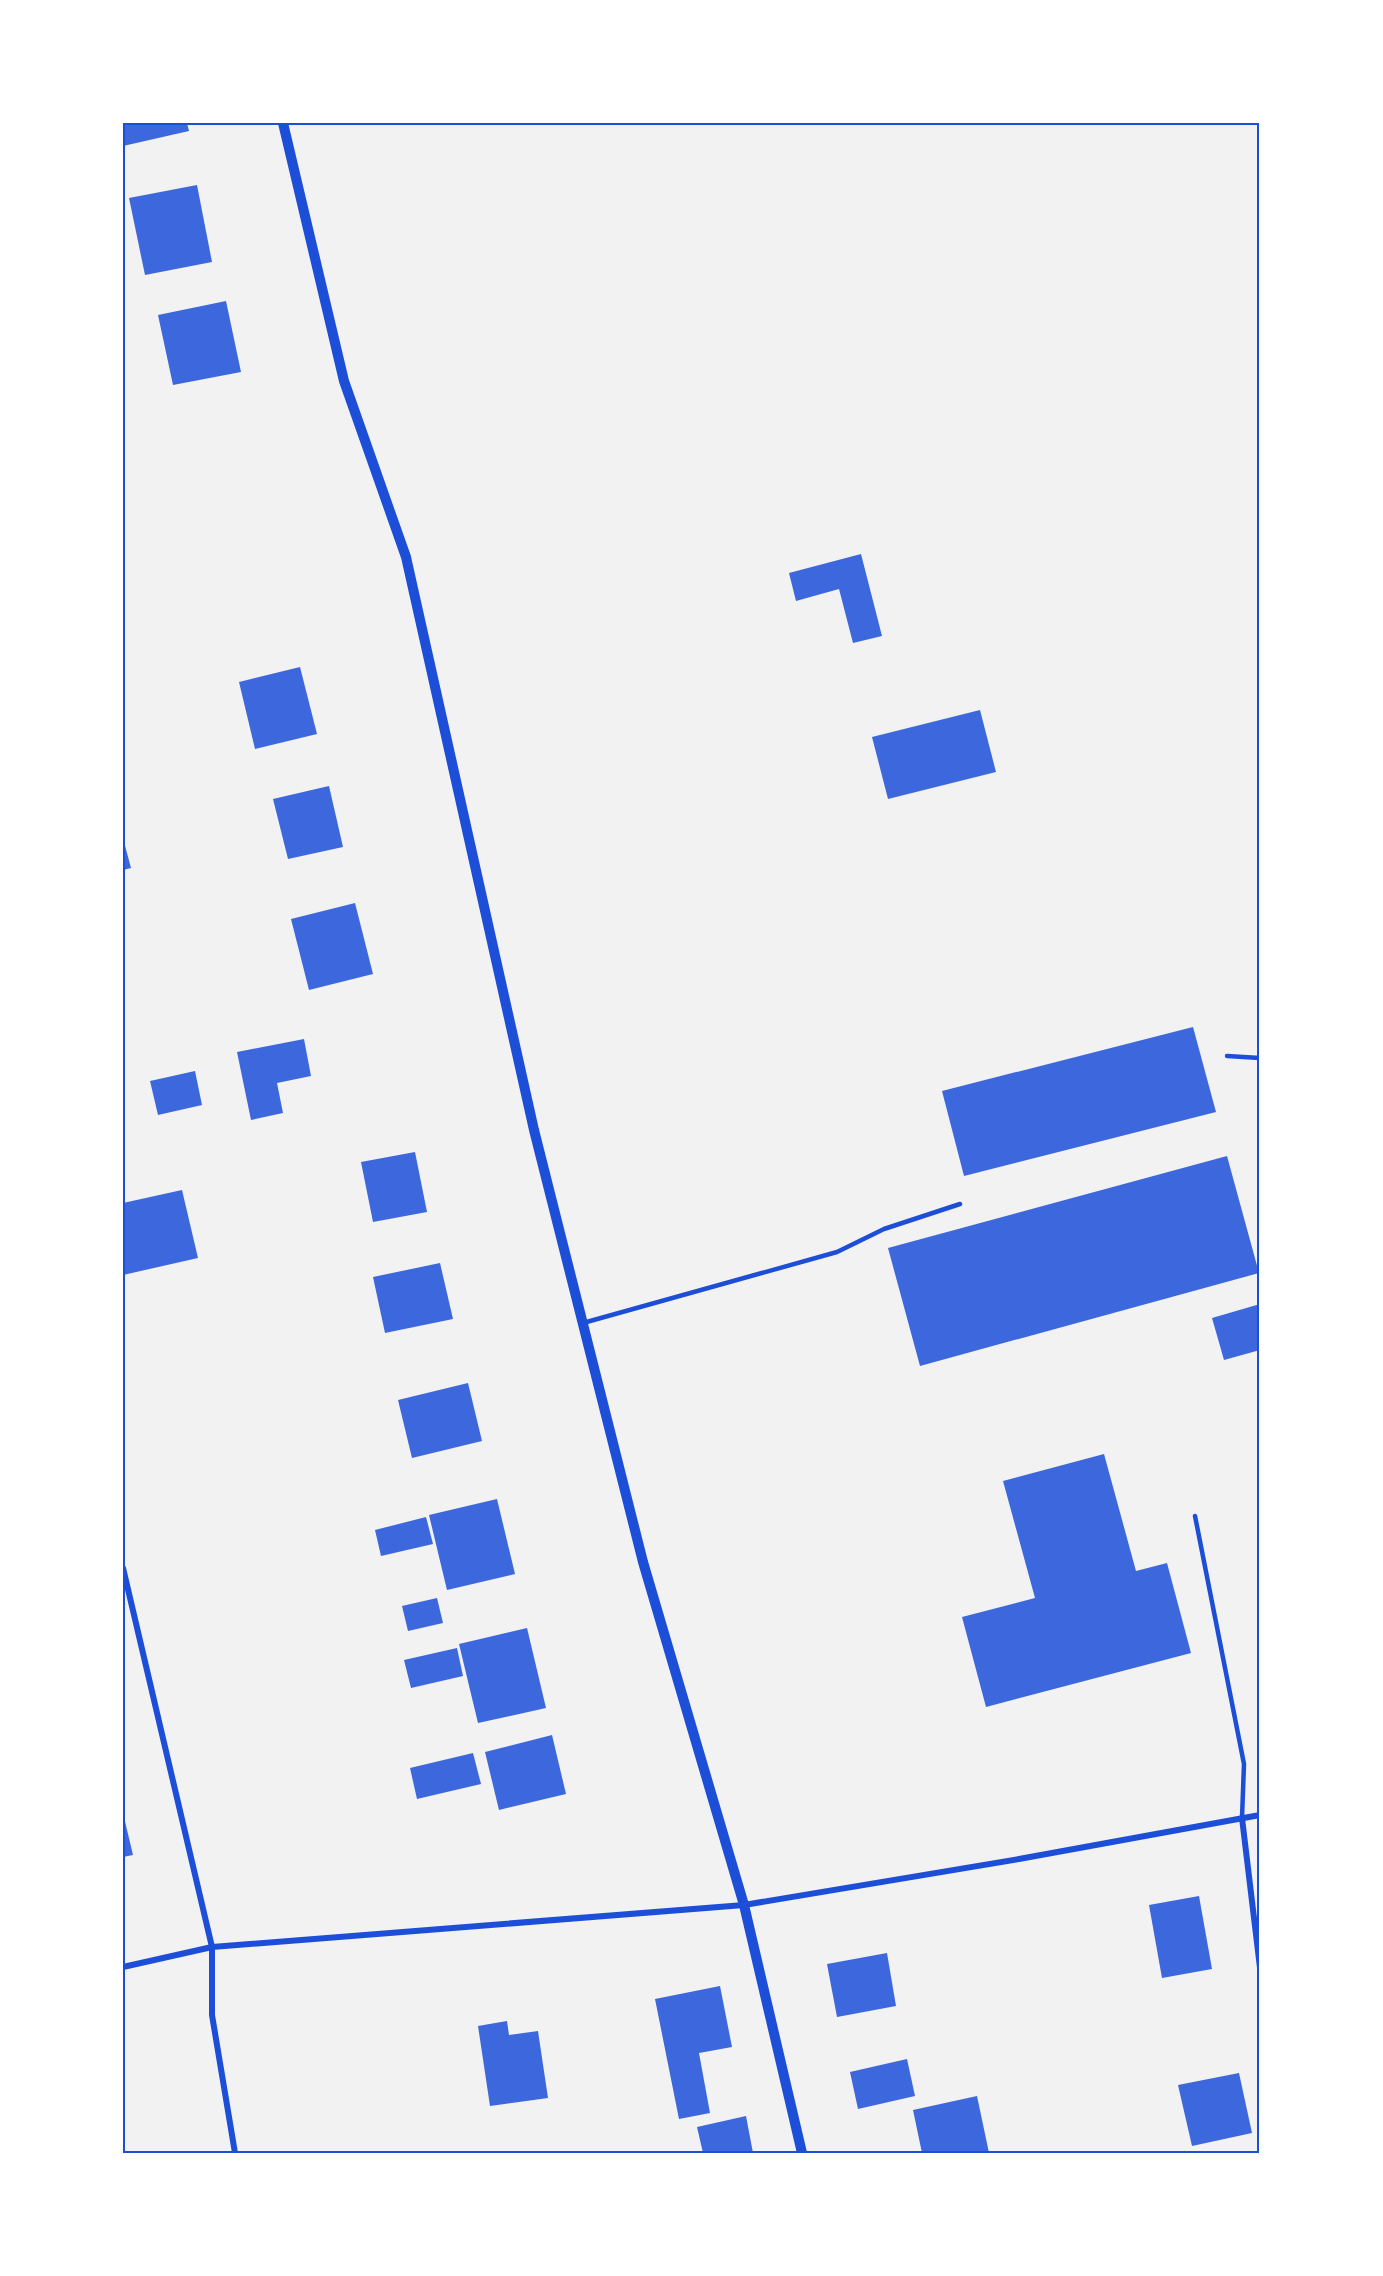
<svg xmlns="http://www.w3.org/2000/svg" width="1383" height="2276" font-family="'Fira Sans',sans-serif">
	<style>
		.building { fill: #3d67dc }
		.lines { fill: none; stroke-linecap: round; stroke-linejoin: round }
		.service { stroke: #1d4ed8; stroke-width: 4.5 }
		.minor { stroke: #1d4ed8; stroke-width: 6 }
		.tertiary { stroke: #1d4ed8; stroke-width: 10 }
		.neatline { fill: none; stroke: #1d4ed8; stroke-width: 2 }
	</style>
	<rect width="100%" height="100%" fill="#f2f2f2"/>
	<!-- building -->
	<g class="building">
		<polygon points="123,123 187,123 189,131 123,146"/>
		<polygon points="197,185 212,262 145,275 129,198"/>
		<polygon points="226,301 241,372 173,385 158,315"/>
		<polygon points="861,554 882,636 853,643 839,589 796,601 789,573"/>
		<polygon points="300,667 317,734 255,749 239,682"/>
		<polygon points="980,710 996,772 888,799 872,737"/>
		<polygon points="329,786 343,847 288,859 273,799"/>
		<polygon points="123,838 131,868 123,870"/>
		<polygon points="355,903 373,974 309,990 291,919"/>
		<polygon points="1193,1027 1216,1112 964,1176 942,1091"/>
		<polygon points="304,1039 311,1076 277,1083 283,1113 251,1120 237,1052"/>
		<polygon points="195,1071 202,1105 158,1115 150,1081"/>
		<polygon points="415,1152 427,1212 373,1222 361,1162"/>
		<polygon points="1227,1156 1259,1273 920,1366 888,1248"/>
		<polygon points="182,1190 198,1258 123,1275 123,1203"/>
		<polygon points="440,1263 453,1319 385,1333 373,1277"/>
		<polygon points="1260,1304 1260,1350 1224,1360 1212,1318"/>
		<polygon points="468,1383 482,1441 412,1458 398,1400"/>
		<polygon points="1104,1454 1136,1571 1167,1563 1191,1653 986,1707 962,1617 1035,1598 1003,1481"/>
		<polygon points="497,1499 515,1574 447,1590 429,1515"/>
		<polygon points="426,1517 433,1544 381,1556 375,1530"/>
		<polygon points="437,1598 443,1623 408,1631 402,1606"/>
		<polygon points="527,1628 546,1708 478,1723 459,1644"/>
		<polygon points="457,1648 463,1676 411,1688 404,1660"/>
		<polygon points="552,1735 566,1794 499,1810 485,1752"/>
		<polygon points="473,1753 481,1784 417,1799 410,1768"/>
		<polygon points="123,1813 133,1855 123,1857"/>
		<polygon points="1199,1896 1212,1969 1162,1978 1149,1905"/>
		<polygon points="887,1953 896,2006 837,2017 827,1964"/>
		<polygon points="720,1986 732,2047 699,2053 710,2113 679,2119 655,1999"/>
		<polygon points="507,2021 509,2035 538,2031 548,2098 490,2106 478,2026"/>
		<polygon points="907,2059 915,2096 858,2109 850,2072"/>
		<polygon points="1239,2073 1252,2133 1192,2146 1178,2085"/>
		<polygon points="977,2096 989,2153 922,2153 913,2110"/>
		<polygon points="746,2116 753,2153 703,2153 697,2127"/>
	</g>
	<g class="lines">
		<!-- service -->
		<g class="service">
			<polyline points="1227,1056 1260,1058"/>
			<polyline points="583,1323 837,1252 884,1229 960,1204"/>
			<polyline points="1195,1516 1244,1764 1242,1818"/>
		</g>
		<!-- minor -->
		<g class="minor">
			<polyline points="123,1568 212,1947 212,2015 235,2153"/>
			<polyline points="1242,1818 1260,1968"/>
			<polyline points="123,1967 212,1947 744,1905 1019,1859 1260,1815"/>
		</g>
		<!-- tertiary -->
		<polyline class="tertiary" points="283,123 344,381 406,557 534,1130 643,1562 744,1905 802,2153"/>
	</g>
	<!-- border -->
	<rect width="1383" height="2276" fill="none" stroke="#ffffff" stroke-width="249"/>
	<rect x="124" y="124" width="1134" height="2028" class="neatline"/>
</svg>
